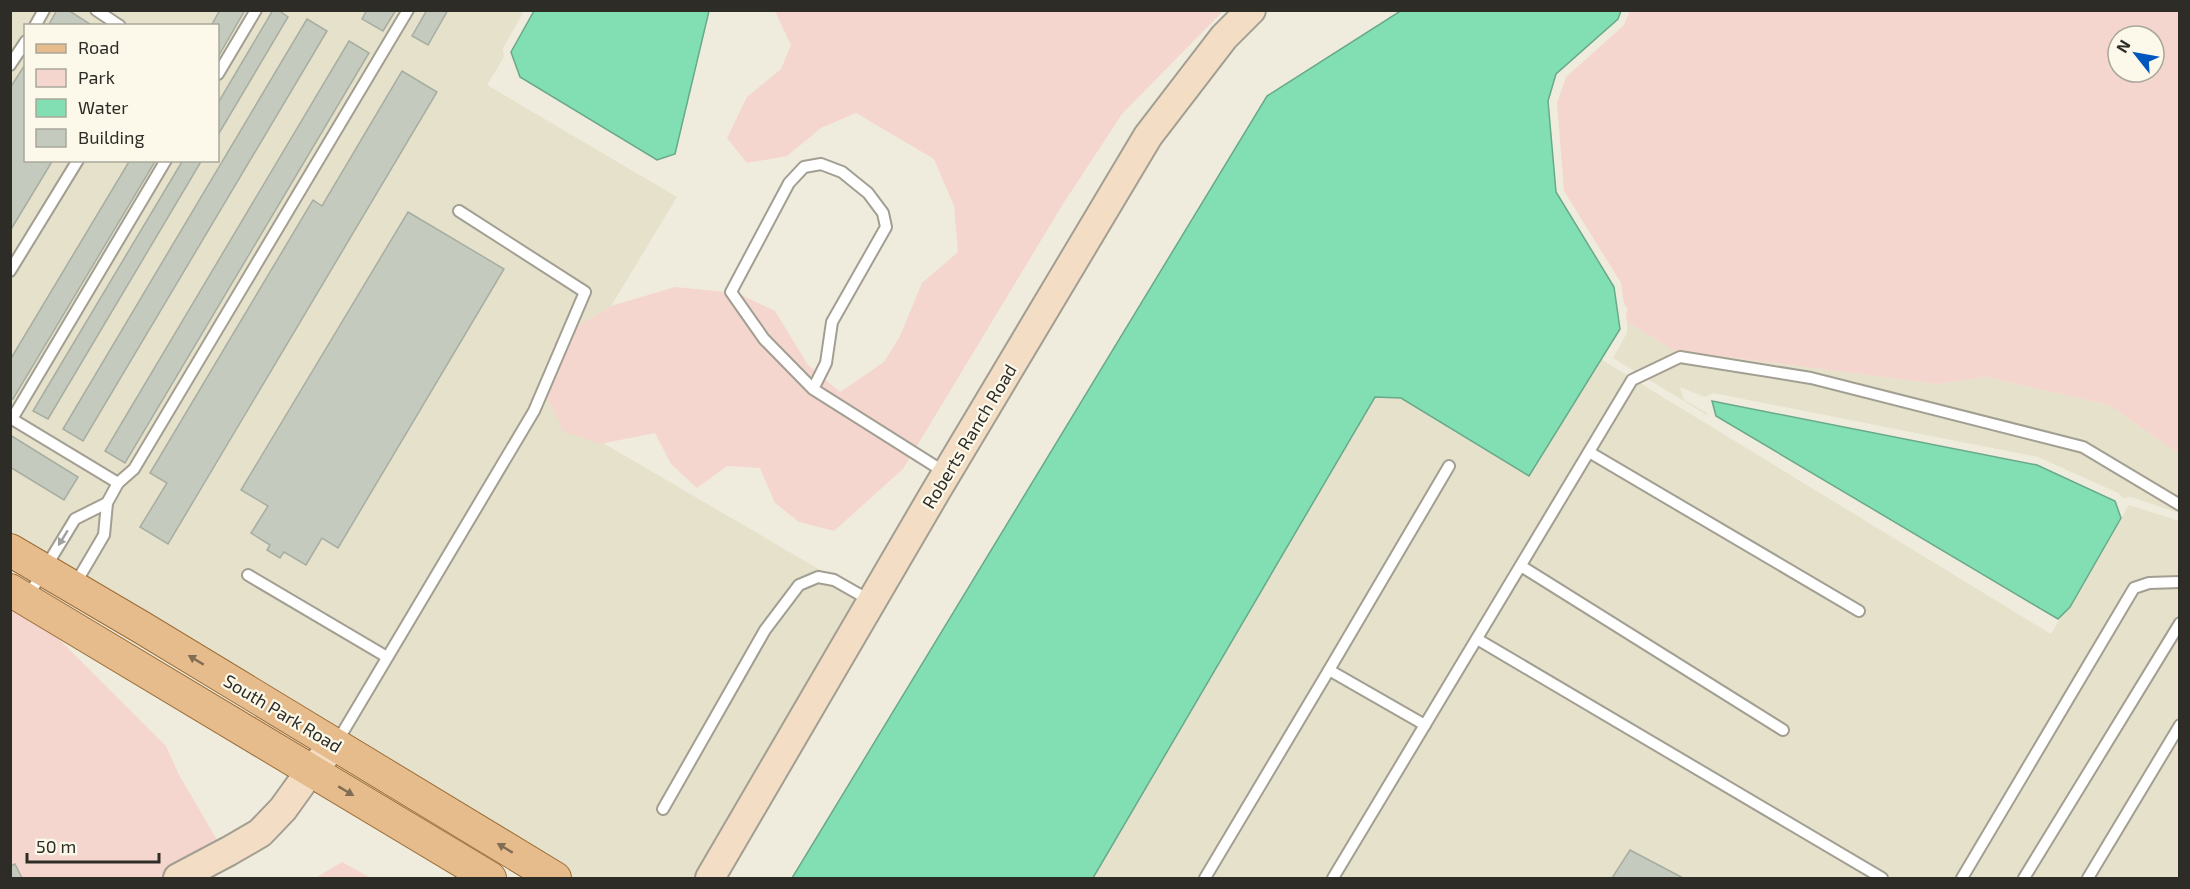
<svg xmlns="http://www.w3.org/2000/svg" width="2190" height="889" font-family="'Exo 2',sans-serif">
	<style>
		.built { fill: #e5e1cb; fill-rule: evenodd }
		.green { fill: #f5d6ce; fill-rule: evenodd }
		.water { fill: #82dfb3; stroke: #68a989; stroke-width: 1.5 }
		.building { fill: #c4cbbe; stroke: #a7aea1; stroke-width: 1.5 }
		.lines { fill: none; stroke-linecap: round; stroke-linejoin: round }
		.lane-casing { stroke: #a29f92; stroke-width: 14 }
		.secondary-casing { stroke: #a29f92; stroke-width: 32 }
		.primary-casing { stroke: #9c6d37; stroke-width: 34 }
		.lane { stroke: #fff; stroke-width: 10 }
		.secondary { stroke: #f3dec5; stroke-width: 28 }
		.primary { stroke: #e7bc8c; stroke-width: 32 }
		.oneway { fill: #a0a09e }
		.oneway2 { fill: #816d54 }
		.labels { text-anchor: middle; dominant-baseline: central; stroke-width: 4.5; stroke-linejoin: round; paint-order: stroke }
		.street-label { font-size: 18px; fill: #2d2c27; stroke: #fcf9ea }
	</style>
	<rect width="100%" height="100%" fill="#efecdd"/>
	<!-- built -->
	<g class="built">
		<path d="M10 11H524L503 48 504 57 487 85 677 197 611 306 556 339 540 382 564 431 603 443 863 595 699 878H573L11 540ZM26 26H218V160H26Z"/>
		<polygon points="1627,322 1674,350 1938,384 1986,377 2109,405 2179,454 2179,513 2131,497 2123,498 2118,493 2038,457 1713,393 1705,397 1680,387 1684,400 1707,413 1707,415 1613,358 1627,333"/>
		<polygon points="1602,360 2051,634 2129,505 2179,521 2179,878 1081,878 1375,397 1401,398 1529,476"/>
	</g>
	<!-- green -->
	<g class="green">
		<polygon points="775,11 1223,11 1122,114 1063,204 903,469 834,531 799,522 775,503 760,468 727,466 697,488 671,464 655,433 600,444 563,431 540,382 556,339 611,306 675,287 737,293 775,311 808,365 840,392 884,362 900,336 922,283 958,252 954,206 934,159 856,113 821,128 787,156 747,163 727,138 747,97 781,69 791,45"/>
		<path d="M1630 11H2179V454L2109 405 1986 377 1938 384 1673 350 1627 322 1626 314 1628 310 1624 304 1621 283 1564 191 1557 103 1566 77 1624 25ZM2118 36H2154V72H2118Z"/>
		<polygon points="10,600 36,616 166,746 178,773 220,845 165,874 167,878 11,878"/>
		<polygon points="342,862 371,878 315,878"/>
	</g>
	<!-- water -->
	<g class="water">
		<polygon points="1402,10 1621,11 1618,19 1556,74 1548,101 1556,192 1614,287 1620,329 1529,476 1401,398 1375,397 1093,878 792,878 1267,96"/>
		<polygon points="534,11 709,11 675,154 657,160 520,77 511,52"/>
		<polygon points="1712,401 2037,465 2115,501 2121,518 2070,607 2058,619 1716,416"/>
	</g>
	<!-- building -->
	<g class="building">
		<polygon points="57,10 68,10 93,26 48,26"/>
		<polygon points="220,10 245,10 218,57 218,26 211,26"/>
		<polygon points="273,10 278,10 288,17 218,135 218,103"/>
		<polygon points="367,10 396,10 383,31 362,19"/>
		<polygon points="427,10 448,10 428,45 412,36"/>
		<polygon points="307,19 327,31 83,441 63,429"/>
		<polygon points="349,41 369,53 125,463 105,451"/>
		<polygon points="26,63 26,160 53,160 10,231 10,88"/>
		<polygon points="402,71 437,92 168,544 140,527 167,483 150,473 313,200 322,206"/>
		<polygon points="130,160 156,160 13,399 10,397 10,360"/>
		<polygon points="183,160 202,160 48,419 33,411"/>
		<polygon points="408,212 504,269 338,548 322,538 306,565 284,552 280,558 267,550 270,545 251,533 268,506 241,490"/>
		<polygon points="10,435 78,477 64,500 10,467"/>
		<polygon points="1630,850 1683,878 1612,878"/>
		<polygon points="15,864 22,878 10,878 10,866"/>
	</g>
	<g class="lines">
		<!-- lane casing -->
		<g class="lane-casing">
			<g id="lane">
				<polyline points="96,10 120,26"/>
				<polyline points="35,26 44,10"/>
				<polyline points="10,65 26,41"/>
				<polyline points="218,74 256,10"/>
				<polyline points="10,271 78,160"/>
				<polyline points="813,389 764,339 731,292 789,183 804,167 821,164 842,172 868,193 883,213 886,227 832,322 826,363 813,389 946,473"/>
				<polyline points="1589,452 1859,611"/>
				<polyline points="118,483 12,419 166,160"/>
				<polyline points="1521,566 1783,730"/>
				<polyline points="248,575 387,657"/>
				<polyline points="74,586 104,535 107,503 118,483 134,469 408,10"/>
				<polyline points="27,598 75,519 107,503"/>
				<polyline points="1477,639 1882,878"/>
				<polyline points="1329,670 1449,466"/>
				<polyline points="337,742 534,411 585,292 459,211"/>
				<polyline points="663,809 765,630 799,585 818,577 834,580 871,601"/>
				<polyline points="1205,878 1329,670 1425,725"/>
				<polyline points="1333,878 1632,380 1680,357 1811,378 2083,447 2180,505"/>
				<polyline points="1962,878 2134,588 2149,583 2180,582"/>
				<polyline points="2024,878 2180,623"/>
				<polyline points="2088,878 2180,725"/>
			</g>
		</g>
		<!-- secondary casing -->
		<g class="secondary-casing">
			<g id="secondary">
				<polyline points="178,878 229,851 260,833 283,809 311,770 335,745"/>
				<polyline points="710,878 936,491 1148,136 1224,37 1251,10"/>
			</g>
		</g>
		<!-- primary casing -->
		<g class="primary-casing">
			<g id="primary">
				<polyline points="10,550 141,627 555,878"/>
				<polyline points="10,590 490,878"/>
			</g>
		</g>
		<!-- lane -->
		<use href="#lane" class="lane"/>
		<!-- secondary -->
		<use href="#secondary" class="secondary"/>
		<!-- primary -->
		<use href="#primary" class="primary"/>
	</g>
	<!-- one-way arrows -->
	<defs><path id="oneway-solid" d="M-6-.8H1V-3.2L6.5 0L1 3.2V.8H-6Z" transform="scale(1.5)"/></defs>
	<use class="oneway" href="#oneway-solid" transform="translate(63 538) rotate(122)"/>
	<g class="oneway2">
		<use href="#oneway-solid" transform="translate(196 660) rotate(-149)"/>
		<use href="#oneway-solid" transform="translate(346 791) rotate(31)"/>
		<use href="#oneway-solid" transform="translate(505 848) rotate(-149)"/>
	</g>
	<g class="labels">
		<!-- street labels -->
		<g class="street-label">
			<text transform="translate(969 436) rotate(-59)">Roberts Ranch Road</text>
			<text transform="translate(283 713) rotate(31)">South Park Road</text>
		</g>
	</g>
	<!-- border -->
	<rect width="2190" height="889" fill="none" stroke="#2d2c27" stroke-width="24"/>
	<!-- legend -->
	<rect x="24" y="24" width="195" height="138" fill="#fcf9ea" stroke="#a9a79c" stroke-width="1.5"/>
	<rect x="36" y="44" width="30" height="9" fill="#e7bc8c" stroke="#a9a79c" stroke-width="1.5"/>
	<text x="78" y="54" font-size="18" fill="#2d2c27">Road</text>
	<rect x="36" y="69" width="30" height="18" fill="#f5d6ce" stroke="#a9a79c" stroke-width="1.5"/>
	<text x="78" y="84" font-size="18" fill="#2d2c27">Park</text>
	<rect x="36" y="99" width="30" height="18" fill="#82dfb3" stroke="#a9a79c" stroke-width="1.5"/>
	<text x="78" y="114" font-size="18" fill="#2d2c27">Water</text>
	<rect x="36" y="129" width="30" height="18" fill="#c4cbbe" stroke="#a9a79c" stroke-width="1.5"/>
	<text x="78" y="144" font-size="18" fill="#2d2c27">Building</text>
	<!-- north arrow -->
	<g transform="translate(2136 54) rotate(301)"><circle r="28" fill="#fcf9ea" stroke="#a9a79c" stroke-width="1.5"/>
	<path d="M0-4.5L10 22L0 15L-10 22Z" fill="#0056bf"/>
	<text y="-9" font-size="16" font-weight="bold" text-anchor="middle" fill="#2d2c27">N</text>
	</g>
	<!-- scale -->
	<path d="M27 853v9h132v-9" fill="none" stroke="#2d2c27" stroke-width="3"/>
	<text x="36" y="853" font-size="18" fill="#2d2c27" stroke="#fcf9ea" stroke-width="4.5" paint-order="stroke">50 m</text>
</svg>
